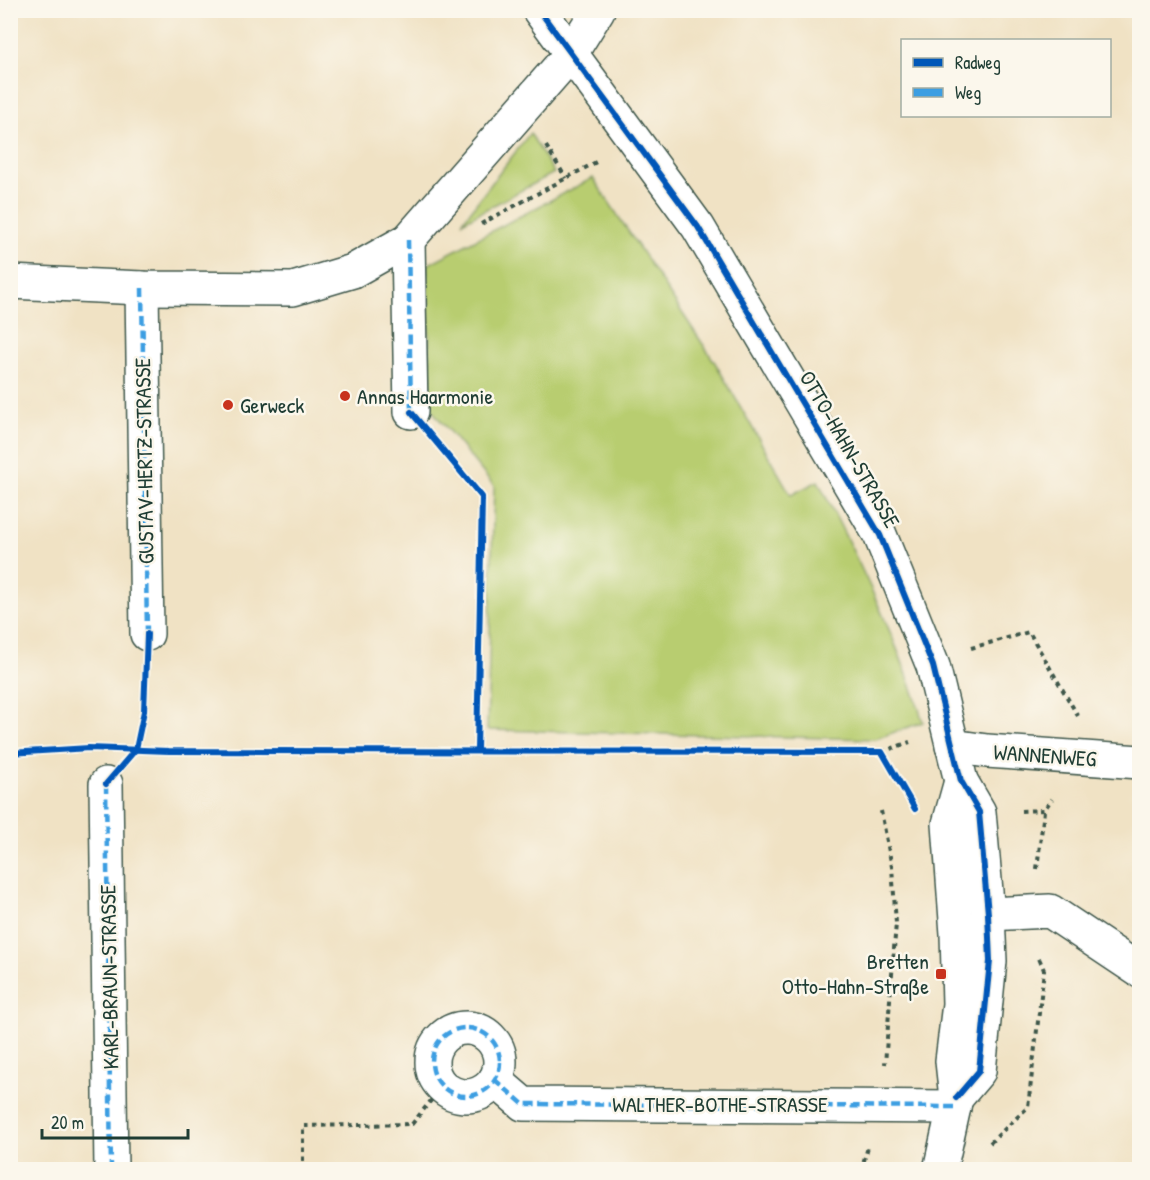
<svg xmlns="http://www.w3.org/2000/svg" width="1150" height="1180" font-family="'Patrick Hand',sans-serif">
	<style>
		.green { fill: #b8cd70; stroke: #6c8552; stroke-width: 1.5 }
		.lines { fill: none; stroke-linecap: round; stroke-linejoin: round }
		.minor-casing { stroke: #3e564a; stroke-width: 36 }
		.path { stroke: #3e564a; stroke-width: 4; stroke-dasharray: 4.5 4.5; stroke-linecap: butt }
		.minor { stroke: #fff; stroke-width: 33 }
		.quiet { stroke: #3c9ee2; stroke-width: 4.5; stroke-dasharray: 9 4.5; stroke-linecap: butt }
		.cycleway-casing { stroke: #fbf7ec; stroke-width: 10 }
		.cycleway { stroke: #0057b8; stroke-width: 6 }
		.poi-dot { fill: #c8321e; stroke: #fbf7ec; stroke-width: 2 }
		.labels { text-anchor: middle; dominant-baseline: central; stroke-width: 5; stroke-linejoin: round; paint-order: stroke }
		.poi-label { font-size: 22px; fill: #1f3d34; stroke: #fbf7ec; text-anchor: start }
		.street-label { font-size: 22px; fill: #1f3d34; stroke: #fbf7ec }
	</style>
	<rect width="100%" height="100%" fill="#fbf7ec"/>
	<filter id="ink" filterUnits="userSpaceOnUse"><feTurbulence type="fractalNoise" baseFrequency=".0167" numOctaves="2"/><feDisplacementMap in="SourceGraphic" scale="12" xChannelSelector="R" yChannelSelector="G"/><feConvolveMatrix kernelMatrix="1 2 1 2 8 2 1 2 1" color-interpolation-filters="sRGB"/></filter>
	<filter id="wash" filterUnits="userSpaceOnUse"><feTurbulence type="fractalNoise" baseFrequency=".008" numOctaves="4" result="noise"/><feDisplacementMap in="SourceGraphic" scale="24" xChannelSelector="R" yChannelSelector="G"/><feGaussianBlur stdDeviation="1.35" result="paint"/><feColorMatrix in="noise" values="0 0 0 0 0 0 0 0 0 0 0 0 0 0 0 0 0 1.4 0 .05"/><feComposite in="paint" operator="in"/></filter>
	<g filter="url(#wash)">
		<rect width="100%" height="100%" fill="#f0e2c4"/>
		<!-- green -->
		<g class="green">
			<polygon points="530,133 554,173 462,222"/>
			<path d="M593 178 714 361 791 495 818 481C858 560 897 637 923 722L875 739 487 730 494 486 431 409 427 265Z"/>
		</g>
	</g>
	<g filter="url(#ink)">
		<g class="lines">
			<!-- minor casing -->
			<g class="minor-casing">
				<g id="minor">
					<polyline points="539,10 698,227 880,535 933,666 961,781 979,812 988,914 990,961 979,1071 956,1098"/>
					<polyline points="408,240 411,412"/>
					<polyline points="10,282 142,288 293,289 353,271 408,240 570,55 598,10"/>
					<polyline points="142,288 147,634"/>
					<polyline points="952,746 987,751 1140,762"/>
					<polyline points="106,784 111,1170"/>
					<polyline points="988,914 1050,911 1140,971"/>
					<circle cx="466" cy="1062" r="34"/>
					<polyline points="495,1080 523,1104 954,1107"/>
					<polyline points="940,1170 956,1098 952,1061 959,1004 957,934 949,824 961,781"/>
				</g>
			</g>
			<!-- path -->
			<g class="path">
				<polyline points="546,146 566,178"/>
				<polyline points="481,224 598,161"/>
				<polyline points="971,648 1029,632 1078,716"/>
				<polyline points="882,752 910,742"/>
				<polyline points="881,811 892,867 896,923 885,1064"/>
				<polyline points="1021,811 1044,810 1052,799"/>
				<polyline points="1037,869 1044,811"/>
				<polyline points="990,1143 1028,1107 1044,970 1038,956"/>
				<polyline points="303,1170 303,1126 412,1124 442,1087"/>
				<polyline points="861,1170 868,1147"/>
			</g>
			<!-- minor -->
			<use href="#minor" class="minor"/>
			<!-- quiet -->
			<g class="quiet">
				<polyline points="408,240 411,412"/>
				<polyline points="142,288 147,634"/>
				<polyline points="106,784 111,1170"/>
				<circle cx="466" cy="1062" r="34"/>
				<polyline points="495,1080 523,1104 954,1107"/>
			</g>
			<!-- cycleway casing -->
			<g class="cycleway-casing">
				<g id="cycleway">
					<polyline points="539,10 698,227 880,535 933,666 961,781 979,812 988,914 990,961 979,1071 956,1098"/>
					<polyline points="411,412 482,497 477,750"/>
					<polyline points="10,753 89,748 169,751 882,752 915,809"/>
					<polyline points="106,784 136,749 144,711 147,634"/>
				</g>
			</g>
			<!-- cycleway -->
			<use href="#cycleway" class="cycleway"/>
		</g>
	</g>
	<!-- markers -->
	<g class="poi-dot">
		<circle cx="345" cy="396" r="6"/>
		<circle cx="228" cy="405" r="6"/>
		<rect x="935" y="968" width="12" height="12" rx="3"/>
	</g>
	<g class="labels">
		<!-- poi labels -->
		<g class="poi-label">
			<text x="357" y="396">Annas Haarmonie</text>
			<text x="240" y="405">Gerweck</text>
			<text x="929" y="961" text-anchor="end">Bretten<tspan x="929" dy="25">Otto-Hahn-Straße</tspan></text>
		</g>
		<!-- street labels -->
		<g class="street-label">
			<text transform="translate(850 449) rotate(60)">OTTO-HAHN-STRASSE</text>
			<text transform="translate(144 461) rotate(-91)">GUSTAV-HERTZ-STRASSE</text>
			<text transform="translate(1045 755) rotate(4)">WANNENWEG</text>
			<text transform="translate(109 977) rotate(-91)">KARL-BRAUN-STRASSE</text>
			<text x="720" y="1104">WALTHER-BOTHE-STRASSE</text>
		</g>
	</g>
	<!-- margin -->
	<rect width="1150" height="1180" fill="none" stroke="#fbf7ec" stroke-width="36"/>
	<!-- legend -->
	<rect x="901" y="39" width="210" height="78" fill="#fbf7ec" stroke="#a3ada2" stroke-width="1.5"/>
	<rect x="913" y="58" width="30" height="9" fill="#0057b8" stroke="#a3ada2" stroke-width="1.5"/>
	<text x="955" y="69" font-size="18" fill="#1f3d34">Radweg</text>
	<rect x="913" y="88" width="30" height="9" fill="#3c9ee2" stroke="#a3ada2" stroke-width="1.5"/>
	<text x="955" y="99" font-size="18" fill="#1f3d34">Weg</text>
	<!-- scale -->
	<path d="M42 1129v9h146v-9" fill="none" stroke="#1f3d34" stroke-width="3"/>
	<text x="51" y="1129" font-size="18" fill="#1f3d34" stroke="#fbf7ec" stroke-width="4.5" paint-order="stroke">20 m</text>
</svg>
